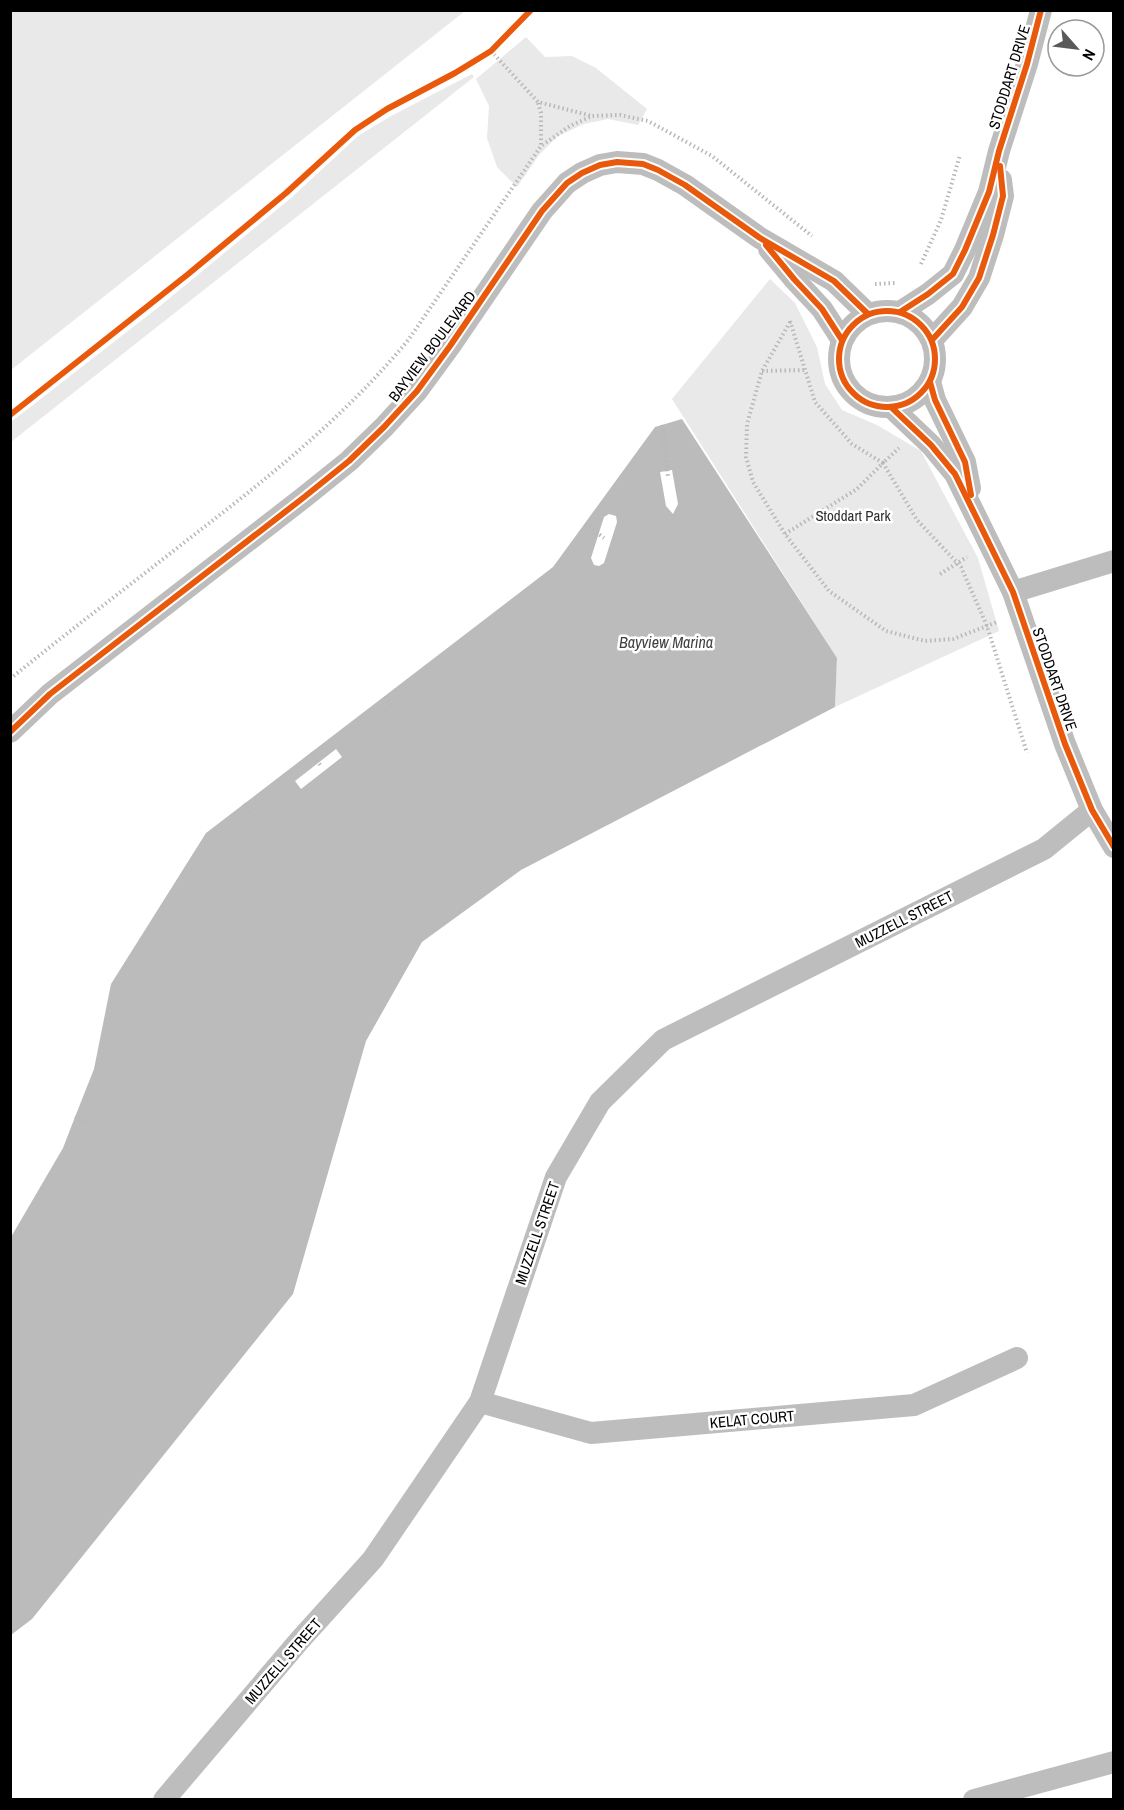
<svg xmlns="http://www.w3.org/2000/svg" width="1124" height="1810" font-family="'Archivo Narrow',sans-serif">
	<style>
		.green { fill: #e9e9e9 }
		.water { fill: #bbb }
		.pier { fill: #fff }
		.lines { fill: none; stroke-linecap: round; stroke-linejoin: round }
		.path { stroke: #b8b8b8; stroke-width: 4; stroke-dasharray: 1.5 3; stroke-linecap: butt }
		.minor { stroke: #bdbdbd; stroke-width: 22 }
		.cycleway-casing { stroke: #fff; stroke-width: 10 }
		.cycleway { stroke: #e8590c; stroke-width: 6 }
		.labels { text-anchor: middle; dominant-baseline: central; stroke-width: 5; stroke-linejoin: round; paint-order: stroke }
		.street-label { font-size: 15px; fill: #000; stroke: #fff }
		.park-label { font-size: 15px; fill: #2e2e2e; stroke: #fff }
		.water-label { font-size: 16px; font-style: italic; fill: #3f3f3f; stroke: #fff }
	</style>
	<rect width="100%" height="100%" fill="#fff"/>
	<!-- green -->
	<g class="green">
		<polygon points="11,10 465,10 465,11 11,370"/>
		<polygon points="526,37 545,57 572,56 596,68 647,109 638,125 608,119 584,124 558,136 539,155 517,187 497,167 487,138 489,106 476,79"/>
		<polygon points="472,74 474,77 11,442 11,422 160,306 291,198 358,136 391,116"/>
		<polygon points="770,279 795,303 817,347 825,384 842,410 877,425 921,451 978,558 999,631 835,707 837,658 672,399"/>
	</g>
	<!-- water -->
	<polygon class="water" points="682,419 837,658 835,707 521,870 422,942 366,1041 293,1294 32,1619 11,1635 11,1237 63,1148 75,1117 94,1069 111,984 206,833 553,567 655,427"/>
	<!-- pier -->
	<g class="pier">
		<polygon points="672,470 678,504 673,514 666,506 660,472"/>
		<polygon points="609,514 616,516 617,522 604,563 599,566 594,565 591,558 604,517"/>
		<polygon points="336,749 342,757 301,789 295,781"/>
	</g>
	<g class="lines">
		<!-- path -->
		<g class="path">
			<polyline points="491,51 538,102 592,116"/>
			<polyline points="538,103 541,113 541,146"/>
			<polyline points="921,264 941,220 960,155"/>
			<polyline points="875,284 895,283"/>
			<polyline points="790,321 815,402 852,444 883,463 899,448"/>
			<polyline points="790,322 762,371 747,424 746,457 753,482 785,534 829,591 886,631 925,641 953,639 997,622"/>
			<polyline points="762,371 805,370"/>
			<polyline points="662,425 668,477"/>
			<polyline points="585,524 604,538"/>
			<polyline points="785,534 857,489 883,463 917,520 961,567 987,626 1027,753"/>
			<polyline points="940,574 967,557"/>
			<path d="M10 679C69 631 130 585 190 538 268 478 346 416 409 339L541 146 570 126 592 116 620 115 648 121 712 156 812 236"/>
			<polyline points="385,697 394,708"/>
			<polyline points="311,753 321,766"/>
			<polyline points="244,804 254,817"/>
			<polyline points="75,1117 91,1124"/>
		</g>
		<!-- minor -->
		<g class="minor">
			<polyline points="769,249 794,279 822,309 842,340"/>
			<circle cx="887" cy="359" r="48"/>
			<polyline points="900,312 928,294 953,274 965,250 989,192 999,151 1027,64 1041,10"/>
			<polyline points="932,340 962,307 979,278 993,235 1003,196 1001,180"/>
			<polyline points="930,382 935,400 965,462 970,488"/>
			<polyline points="891,407 931,445 955,474 1013,592 1065,744 1092,810 1114,847"/>
			<polyline points="1013,592 1114,561"/>
			<polyline points="10,732 50,694 303,498 349,461 384,427 417,391 450,346 542,211 567,183 582,173 600,165 617,162 643,164 658,170 685,185 760,238 834,281 868,314"/>
			<polyline points="480,1402 591,1433 914,1405 1017,1358"/>
			<polyline points="164,1800 299,1641 373,1559 480,1402 556,1177 600,1102 663,1040 1044,849 1092,810"/>
			<polyline points="974,1800 1114,1762"/>
		</g>
		<!-- cycleway casing -->
		<g class="cycleway-casing">
			<g id="cycleway">
				<polyline points="766,245 794,279 822,309 842,340"/>
				<circle cx="887" cy="359" r="48"/>
				<polyline points="900,312 928,294 953,274 965,250 989,192 999,151 1027,64 1041,10"/>
				<polyline points="932,340 962,307 979,278 993,235 1003,196 1000,166"/>
				<polyline points="930,382 935,400 965,462 971,495"/>
				<polyline points="891,407 931,445 955,474 1013,592 1065,744 1092,810 1114,847"/>
				<polyline points="10,415 187,275 286,193 355,130 387,109 455,73 491,51 531,10"/>
				<polyline points="10,732 50,694 303,498 349,461 384,427 417,391 450,346 542,211 567,183 582,173 600,165 617,162 643,164 658,170 685,185 760,238 834,281 868,314"/>
			</g>
		</g>
		<!-- cycleway -->
		<use href="#cycleway" class="cycleway"/>
	</g>
	<g class="labels">
		<!-- street labels -->
		<g class="street-label">
			<text transform="translate(1009 77) rotate(-73)">STODDART DRIVE</text>
			<text transform="translate(432 346) rotate(-53)">BAYVIEW BOULEVARD</text>
			<text transform="translate(1055 679) rotate(71)">STODDART DRIVE</text>
			<text transform="translate(904 919) rotate(-27)">MUZZELL STREET</text>
			<text transform="translate(537 1233) rotate(-71)">MUZZELL STREET</text>
			<text transform="translate(752 1419) rotate(-5)">KELAT COURT</text>
			<text transform="translate(283 1661) rotate(-49)">MUZZELL STREET</text>
		</g>
		<!-- park labels -->
		<g class="park-label">
			<text x="853" y="515">Stoddart Park</text>
		</g>
		<!-- water labels -->
		<g class="water-label">
			<text x="666" y="642">Bayview Marina</text>
		</g>
	</g>
	<!-- border -->
	<rect width="1124" height="1810" fill="none" stroke="#000000" stroke-width="24"/>
	<!-- north arrow -->
	<g transform="translate(1076 48) rotate(118)"><circle r="28" fill="#ffffff" stroke="#999999" stroke-width="1.5"/>
	<path d="M0-4.5L10 22L0 15L-10 22Z" fill="#595959"/>
	<text y="-9" font-size="16" font-weight="bold" text-anchor="middle" fill="#000000">N</text>
	</g>
</svg>
